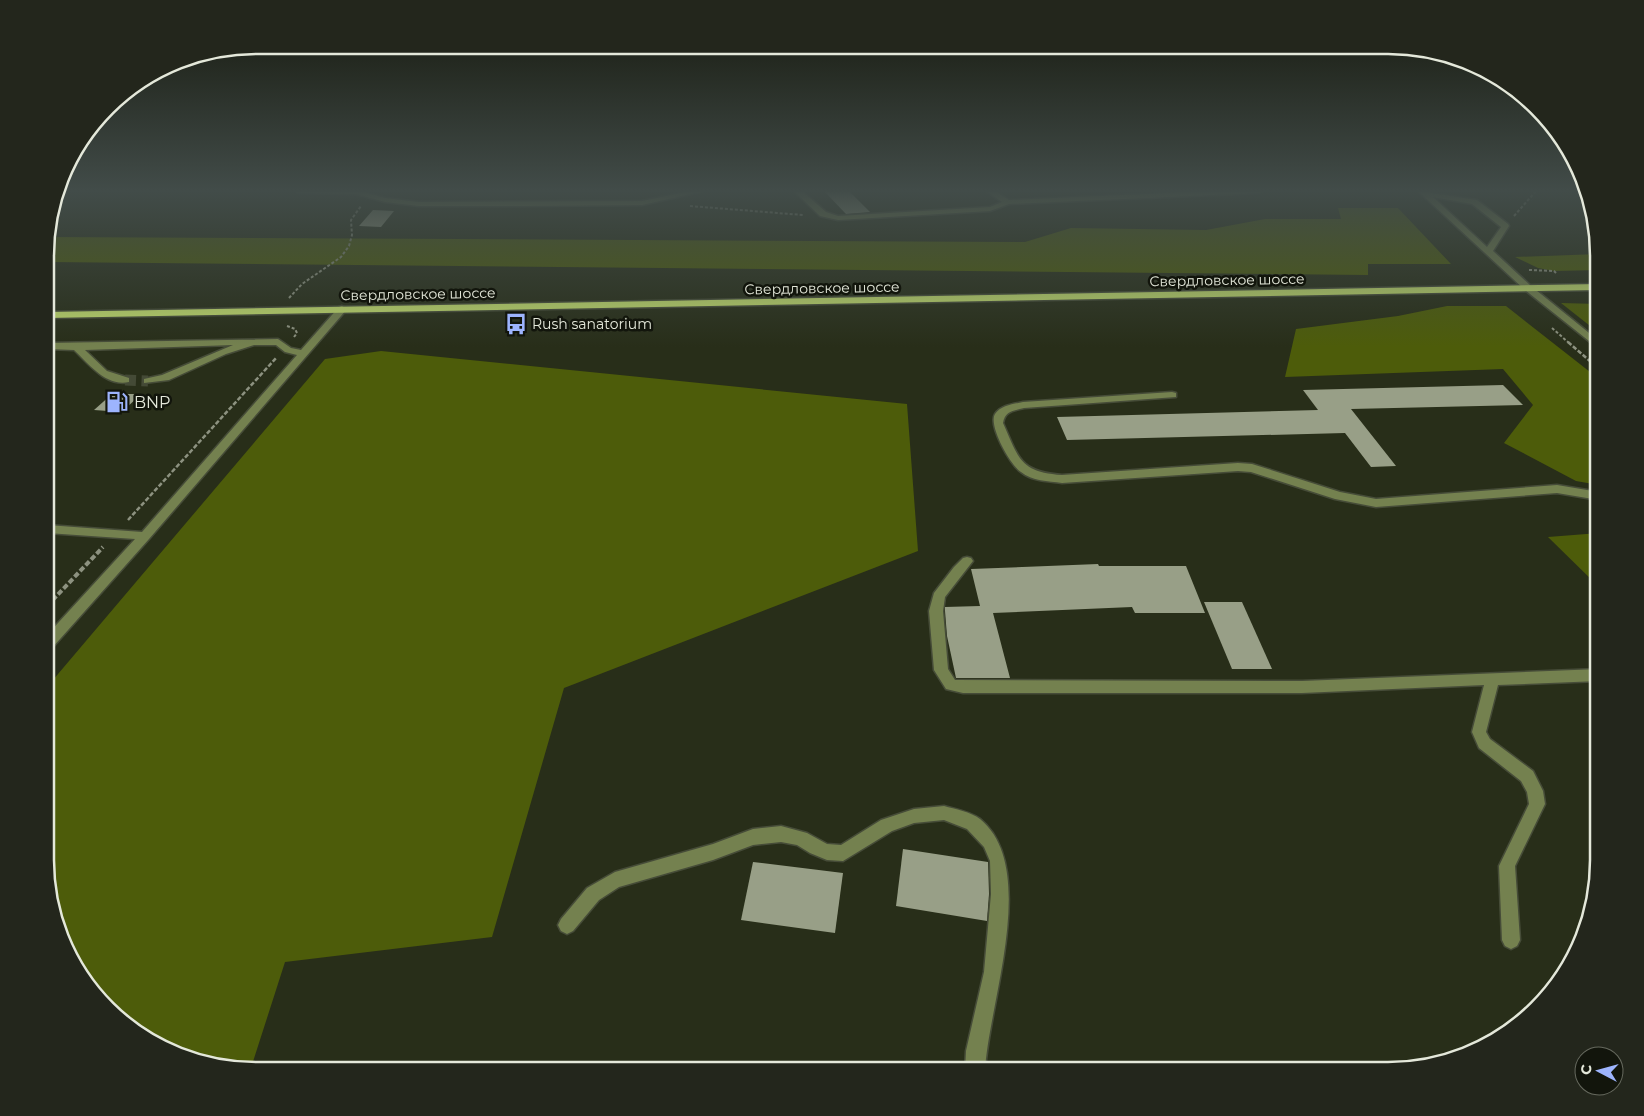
<svg xmlns="http://www.w3.org/2000/svg" width="1644" height="1116" font-family="Montserrat,sans-serif">
	<style>
		.forest { fill: #4d5c0a }
		.building { fill: #989f87 }
		.lines { fill: none; stroke-linecap: round; stroke-linejoin: round }
		.minor-tunnel { stroke: #444a36; stroke-width: 11; stroke-dasharray: 11 5.5; stroke-linecap: butt }
		.minor-casing { stroke: #464c38; stroke-width: 3 }
		.major-casing { stroke: #464c38; stroke-width: 3 }
		.path-far2 { stroke: #8d9280; stroke-width: 2; stroke-dasharray: 3 2; stroke-linecap: butt }
		.path-far1 { stroke: #8d9280; stroke-width: 2.5; stroke-dasharray: 4.5 2; stroke-linecap: butt }
		.path { stroke: #8d9280; stroke-width: 4; stroke-dasharray: 5.5 2.5; stroke-linecap: butt }
		.minor { fill: #74814f; fill-rule: evenodd }
		.major { fill: #bed86c; fill-rule: evenodd }
		.labels { text-anchor: middle; dominant-baseline: central; stroke-width: 5; stroke-linejoin: round; paint-order: stroke }
		.far-street-label { font-size: 14px; fill: #e4e8da; stroke: #12150c }
		.far-poi-label { font-size: 14px; fill: #e4e8da; stroke: #12150c; text-anchor: start }
		.poi-label { font-size: 16px; fill: #e4e8da; stroke: #12150c; text-anchor: start }
		.rim { fill: none; stroke: #e4e8da; stroke-width: 2.5 }
	</style>
	<rect width="100%" height="100%" fill="#282e19"/>
	<!-- forest -->
	<g class="forest">
		<polygon points="1338,208 1398,208 1451,264 1368,264 1368,275 47,262 47,237 1025,242 1071,228 1206,230 1265,219 1341,219"/>
		<polygon points="1599,254 1599,270 1554,271 1538,268 1515,257"/>
		<polygon points="1561,303 1599,304 1599,333"/>
		<polygon points="1447,306 1506,306 1599,379 1599,485 1576,481 1504,443 1533,405 1503,369 1285,377 1296,329 1398,316"/>
		<polygon points="381,351 907,404 918,551 564,688 492,937 285,962 250,1071 188,1060 128,1028 73,966 47,888 47,687 325,359"/>
		<polygon points="1599,533 1599,587 1548,537"/>
	</g>
	<!-- building -->
	<g class="building">
		<polygon points="824,191 849,191 870,212 846,214"/>
		<polygon points="373,210 394,211 381,227 359,226"/>
		<polygon points="1503,385 1523,405 1351,409 1396,466 1371,467 1345,433 1067,440 1057,417 1318,410 1303,390"/>
		<polygon points="112,394 141,394 122,412 94,410"/>
		<polygon points="1098,564 1099,566 1186,566 1205,613 1135,613 1132,607 993,613 1010,678 956,678 947,636 945,611 945,607 980,606 971,569"/>
		<polygon points="1204,602 1242,602 1272,669 1232,669"/>
		<polygon points="903,849 988,862 989,894 987,921 896,906"/>
		<polygon points="753,862 843,873 835,933 741,920"/>
	</g>
	<g class="lines">
		<!-- minor-tunnel -->
		<polyline class="minor-tunnel" points="125,380 148,381"/>
		<!-- minor casing -->
		<g class="minor-casing">
			<g id="minor">
				<polygon points="294,191 360,191 385,198 419,202 642,201 690,191 704,191 642,205 525,206 419,206 385,202 356,194 298,193"/>
				<polygon points="794,191 802,191 826,212 838,216 990,207 1002,202 986,191 995,191 1009,200 1211,191 1262,191 1258,193 1009,204 990,211 838,220 820,216"/>
				<path d="M1418 191 1477 200 1508 224 1509 226 1493 251 1531 286 1599 341V349L1525 290ZM1433 197 1472 204 1501 227 1487 247Z"/>
				<path d="M342 306 347 309 149 539 52 648 47 649V635L135 539 47 533V525L142 532 297 355 285 352 276 345H254L226 354 169 380 144 383V379L162 375 233 345 85 350 107 371 129 378V382C106 387 89 364 74 350L47 349V343L278 339 291 348 301 350 339 307Z"/>
				<path d="M1172 392 1176 393V397L1024 408C1013 411 1005 411 1003 423 1019 459 1020 472 1062 475L1238 463 1252 464 1340 492 1376 499 1557 485 1599 492V500L1557 493 1376 507 1335 499 1251 472 1238 471 1062 483C1048 481 1032 481 1021 472 1010 465 988 425 995 414 1001 405 1014 404 1023 402Z"/>
				<polygon points="967,557 971,558 973,561 945,597 943,611 948,669 955,680 1302,681 1599,669 1599,681 1498,685 1486,732 1490,739 1533,771 1543,791 1545,804 1515,866 1520,940 1517,946 1511,949 1505,946 1502,940 1499,866 1529,804 1527,792 1521,781 1479,748 1472,732 1484,685 1302,693 963,693 946,689 934,670 929,611 934,593 954,567 963,558"/>
				<path d="M944 806C955 809 971 812 980 819 1040 868 988 1005 985 1071H965L966 1051 984 972 991 894 990 861 984 847 967 829 944 820 914 823 892 831 843 861 827 860 810 853 797 845 781 842 753 845 713 860 619 887 599 900 573 931 567 934 561 931 558 925 561 919 587 888 615 872 713 844 753 829 781 826 807 833 827 844 841 845 881 820 914 809Z"/>
			</g>
		</g>
		<!-- major casing -->
		<g class="major-casing">
			<polygon id="major" points="1599,284 1599,290 47,318 47,312"/>
		</g>
		<!-- path-far2 -->
		<g class="path-far2">
			<polyline points="690,206 803,215"/>
			<polyline points="1514,216 1536,191"/>
			<polyline points="1529,270 1554,271 1556,273"/>
			<polyline points="289,298 302,284 341,257 349,246 352,235 351,220 361,206"/>
			<polyline points="287,326 295,329 297,333 294,337"/>
			<polyline points="1552,328 1569,343"/>
		</g>
		<!-- path-far1 -->
		<g class="path-far1">
			<polyline points="1568,342 1599,369"/>
			<polyline points="128,520 277,357"/>
		</g>
		<!-- path -->
		<polyline class="path" points="47,606 103,547"/>
		<!-- minor -->
		<use href="#minor" class="minor"/>
		<!-- major -->
		<use href="#major" class="major"/>
	</g>
	<!-- sky -->
	<linearGradient id="sky" x2="0" y2="1"><stop stop-color="#16190e"/><stop offset="0.55" stop-color="#424c49"/><stop offset="1" stop-color="#424c49" stop-opacity="0"/></linearGradient>
	<rect width="1644" height="347" fill="url(#sky)"/>
	<!-- icons -->
	<defs>
		<g id="bus-bare" transform="scale(1.725)"><path d="M-5-6H5V4H4V6H2V4H-2V6H-4V4H-5ZM-3.5-4V0h7V-4ZM-3.5 1.2v1.5H-2V1.2ZM2 1.2v1.5H3.5V1.2Z" fill="#9db4fd" stroke="#12150c" stroke-width="2.5" paint-order="stroke"/></g>
		<g id="fuel-bare" transform="scale(1.725)"><path d="M-5.5-6h7V0h2V4h1.3V-2.5L3-4.5l.8-.8L6-3V5H2.5V1h-1V6h-7ZM-4.2-4.7v3.2H.2V-4.7Z" fill="#9db4fd" stroke="#12150c" stroke-width="2.5" paint-order="stroke"/></g>
	</defs>
	<g fill-rule="evenodd">
		<use href="#bus-bare" x="516" y="324"/>
		<use href="#fuel-bare" x="117" y="402"/>
	</g>
	<g class="labels">
		<!-- far-street labels -->
		<g class="far-street-label">
			<text transform="translate(1227 280) rotate(-1)">Свердловское шоссе</text>
			<text transform="translate(822 288) rotate(-1)">Свердловское шоссе</text>
			<text transform="translate(418 294) rotate(-1)">Свердловское шоссе</text>
		</g>
		<!-- far-poi labels -->
		<g class="far-poi-label">
			<text x="532" y="324">Rush sanatorium</text>
		</g>
		<!-- poi labels -->
		<g class="poi-label">
			<text x="134" y="402">BNP</text>
		</g>
	</g>
	<!-- crop -->
	<path d="M0 0H1644V1116H0ZM256 54H1388A202 202 0 0 1 1590 256V860A202 202 0 0 1 1388 1062H256A202 202 0 0 1 54 860V256A202 202 0 0 1 256 54Z" fill="#23261c" fill-rule="evenodd"/>
	<path class="rim" d="M256 54H1388A202 202 0 0 1 1590 256V860A202 202 0 0 1 1388 1062H256A202 202 0 0 1 54 860V256A202 202 0 0 1 256 54Z"/>
	<!-- north arrow -->
	<g transform="translate(1599 1071) rotate(276)"><circle r="24" fill="#12150c" stroke="#66695e"/>
	<path d="M0-4L9 19L0 12L-9 19Z" fill="#9db4fd"/>
	<text y="-8" font-size="14" font-weight="bold" text-anchor="middle" fill="#e4e8da">С</text>
	</g>
</svg>
